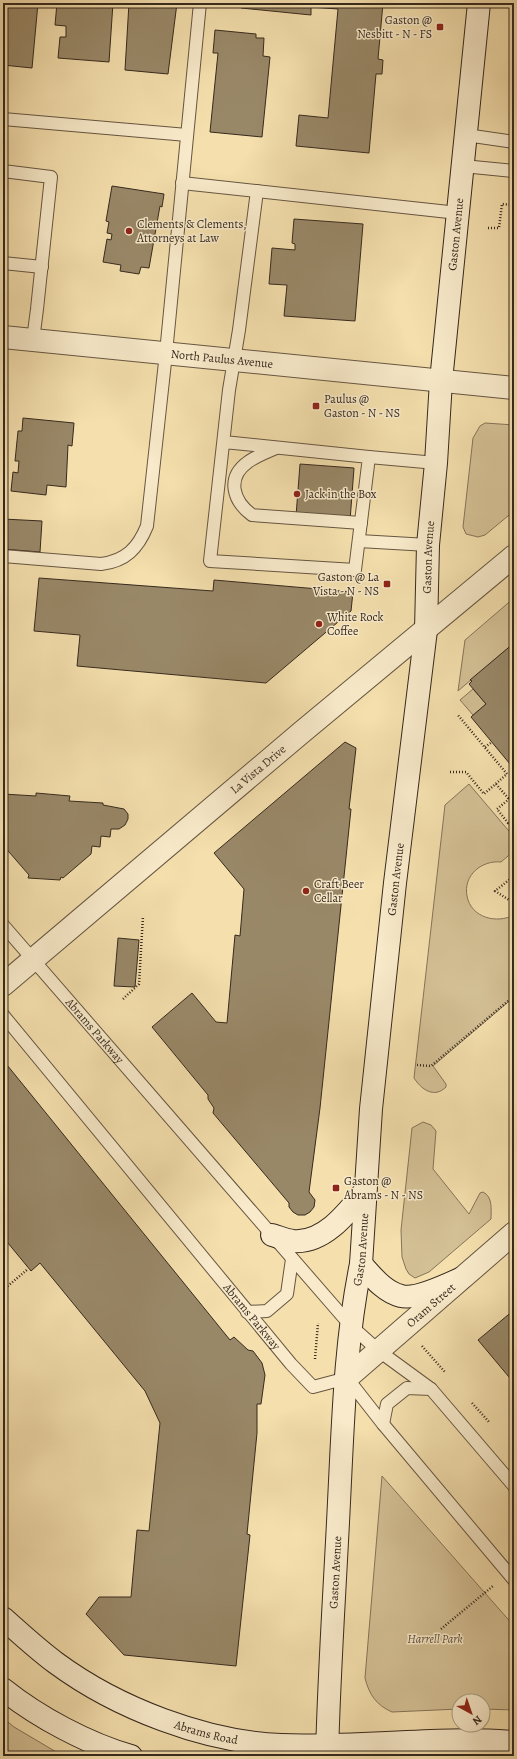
<svg xmlns="http://www.w3.org/2000/svg" width="517" height="1759" font-family="Alegreya,serif">
	<style>
		.green { fill: #d4c095; stroke: #85745a }
		.building { fill: #998868; stroke: #36291e }
		.lines { fill: none; stroke-linecap: round; stroke-linejoin: round }
		.service-casing { stroke: #665642; stroke-width: 14 }
		.minor-casing { stroke: #665642; stroke-width: 24 }
		.tertiary-casing { stroke: #665642; stroke-width: 24 }
		.secondary-casing { stroke: #36291e; stroke-width: 24 }
		.path { stroke: #36291e; stroke-width: 2.5; stroke-dasharray: 1 2; stroke-linecap: butt }
		.service { stroke: #f8eaca; stroke-width: 12 }
		.minor { stroke: #f8eaca; stroke-width: 22 }
		.tertiary { stroke: #f8eaca; stroke-width: 22 }
		.secondary { stroke: #f8eaca; stroke-width: 22 }
		.poi-dot { fill: #8f2418; stroke: #f8eaca; stroke-width: 1.5 }
		.labels { text-anchor: middle; dominant-baseline: central; stroke-width: 3; stroke-linejoin: round; paint-order: stroke }
		.poi-label { font-size: 12px; fill: #36291e; stroke: #f8eaca; text-anchor: start }
		.street-label { font-size: 12px; fill: #36291e; stroke: #f8eaca }
		.park-label { font-size: 12px; font-style: italic; fill: #5e4f3c; stroke: #f8eaca }
	</style>
	<rect width="100%" height="100%" fill="#f4dfad"/>
	<filter id="stains"><feTurbulence type="fractalNoise" baseFrequency=".005" numOctaves="4"/><feColorMatrix values="0 0 0 0 .2 0 0 0 0 .09 0 0 0 0 .02 0 0 0 .5 -.17"/></filter>
	<radialGradient id="worn" r=".72"><stop offset=".6" stop-color="#630" stop-opacity="0"/><stop offset="1" stop-color="#630" stop-opacity=".3"/></radialGradient>
	<!-- green -->
	<g class="green">
		<polygon points="485,423 514,425 514,511 485,535 478,537 466,534 463,527 473,438 480,426"/>
		<polygon points="514,598 514,643 458,691 465,640"/>
		<polygon points="473,689 486,704 473,715 460,700"/>
		<path d="M469 784 514 837V851L501 862C482 860 463 875 467 896 471 918 497 924 514 915V997L433 1066 446 1084V1087C434 1099 421 1089 414 1078L445 805Z"/>
		<path d="M423 1122 431 1125 436 1131 433 1169 469 1214 480 1193 483 1192C493 1197 491 1209 491 1219L429 1272 415 1278 409 1274 406 1269 402 1257 401 1230 412 1128Z"/>
		<path d="M382 1476 514 1626V1710L483 1709V1701H459V1709L392 1712C376 1705 369 1694 365 1678Z"/>
		<polygon points="3,1718 14,1727 63,1756 3,1756"/>
	</g>
	<!-- building -->
	<g class="building">
		<polygon points="3,3 38,3 32,68 3,65"/>
		<polygon points="57,3 113,3 109,62 58,58 60,37 66,37 66,26 55,25"/>
		<polygon points="129,3 177,3 168,74 125,70"/>
		<polygon points="241,3 383,3 378,59 383,60 382,74 376,74 369,153 296,146 299,115 328,118 338,9 311,7 311,15 241,8"/>
		<polygon points="215,30 256,34 256,38 264,38 263,56 270,57 262,137 210,132 218,53 213,53"/>
		<polygon points="112,186 164,194 162,207 160,206 149,268 141,267 139,274 120,271 121,265 103,262 107,239 111,240 112,234 107,233 109,222 106,221"/>
		<polygon points="294,219 363,224 355,321 284,316 287,285 269,284 272,248 295,250 295,244 292,243"/>
		<polygon points="23,418 74,423 72,446 68,445 66,487 47,485 46,495 11,491 13,472 18,473 19,461 15,461 18,431 22,431"/>
		<polygon points="300,464 354,468 350,521 296,516"/>
		<polygon points="3,519 42,521 40,552 3,549"/>
		<polygon points="39,578 213,591 214,580 353,592 351,611 266,683 77,666 80,635 34,631"/>
		<polygon points="514,643 514,761 510,764 471,717 486,704 469,684 472,681 470,680"/>
		<polygon points="345,742 356,748 349,809 351,809 320,1108 309,1192 315,1200 314,1207 310,1212 305,1215 298,1215 293,1212 289,1207 289,1203 213,1113 214,1108 208,1099 208,1095 152,1027 192,993 216,1022 227,1023 235,935 240,936 244,889 214,853"/>
		<polygon points="36,793 70,796 69,801 103,803 103,805 124,809 128,814 128,819 125,825 119,829 111,829 110,837 101,836 100,847 92,846 91,854 63,878 61,877 60,880 28,878 29,875 3,845 3,794 36,796"/>
		<polygon points="118,938 139,940 135,987 114,986"/>
		<polygon points="3,1060 230,1340 234,1337 248,1350 253,1351 262,1363 265,1375 261,1404 257,1404 257,1433 247,1534 250,1535 236,1666 124,1655 86,1614 99,1597 131,1597 137,1530 149,1531 160,1423 145,1391 40,1263 31,1271 3,1237"/>
		<polygon points="514,1310 514,1383 478,1340"/>
	</g>
	<g class="lines">
		<!-- service casing -->
		<g class="service-casing">
			<g id="service">
				<polyline points="3,119 187,135"/>
				<polyline points="466,135 514,142"/>
				<polyline points="463,166 514,171"/>
				<polyline points="3,171 51,177 37,309 33,340"/>
				<polyline points="182,183 458,213"/>
				<polyline points="3,263 42,267"/>
				<polyline points="224,442 369,457 355,570 210,561 229,390 239,330 257,191"/>
				<path d="M276 448C267 452 256 456 248 462 226 478 233 501 252 515L361 523"/>
				<polyline points="369,457 436,463"/>
				<polyline points="359,541 428,545"/>
				<path d="M3 556 101 564C126 561 138 548 147 526L166 353 200 3"/>
				<path id="s1" d="M3 925 351 1326 379 1351 431 1389 514 1486"/>
				<path id="s2" d="M3 1015 291 1364 313 1387 347 1378 383 1424 514 1580"/>
				<polyline points="247,1312 267,1311 287,1294 292,1259"/>
				<polyline points="383,1424 387,1404 407,1388 431,1389"/>
			</g>
		</g>
		<!-- minor casing -->
		<g class="minor-casing">
			<g id="minor">
				<path id="s3" d="M347 1378 514 1233"/>
			</g>
		</g>
		<!-- tertiary casing -->
		<g class="tertiary-casing">
			<g id="tertiary">
				<path id="s4" d="M3 337 514 388"/>
				<path id="s5" d="M3 985 302 732 514 556"/>
			</g>
		</g>
		<!-- secondary casing -->
		<g class="secondary-casing">
			<g id="secondary">
				<path d="M272 1235C279 1237 285 1240 293 1241 324 1244 348 1212 365 1191"/>
				<path d="M361 1264C372 1276 384 1292 401 1296 415 1300 447 1285 460 1279"/>
				<path id="s6" d="M3 1618C20 1633 37 1649 56 1663 117 1708 205 1742 281 1745 359 1748 436 1736 514 1742"/>
				<path d="M3 1689C38 1717 88 1744 131 1756"/>
				<path id="s7" d="M327 1756C329 1671 335 1587 339 1502 343 1423 345 1342 361 1264L371 1109 395 883 426 630 428 545 436 463 441 381 479 3"/>
			</g>
		</g>
		<!-- path -->
		<g class="path">
			<polyline points="488,228 499,228 502,204 514,205"/>
			<polyline points="485,747 492,742"/>
			<polyline points="450,772 466,772 484,794 507,774 457,714"/>
			<polyline points="496,784 509,799"/>
			<polyline points="514,795 497,809 508,823 514,818"/>
			<polyline points="514,876 495,891 514,903"/>
			<polyline points="123,999 139,984 143,916"/>
			<polyline points="417,1065 431,1066 514,996"/>
			<polyline points="3,1290 28,1269"/>
			<polyline points="422,1346 445,1372"/>
			<polyline points="315,1359 318,1323"/>
			<polyline points="472,1403 490,1423"/>
			<polyline points="511,1447 514,1447"/>
			<polyline points="441,1629 493,1586"/>
		</g>
		<!-- service -->
		<use href="#service" class="service"/>
		<!-- minor -->
		<use href="#minor" class="minor"/>
		<!-- tertiary -->
		<use href="#tertiary" class="tertiary"/>
		<!-- secondary -->
		<use href="#secondary" class="secondary"/>
	</g>
	<!-- markers -->
	<g class="poi-dot">
		<rect x="436" y="23" width="8" height="8" rx="2"/>
		<circle cx="129" cy="231" r="4"/>
		<rect x="312" y="402" width="8" height="8" rx="2"/>
		<circle cx="297" cy="494" r="4"/>
		<rect x="383" y="580" width="8" height="8" rx="2"/>
		<circle cx="319" cy="624" r="4"/>
		<circle cx="306" cy="891" r="4"/>
		<rect x="332" y="1184" width="8" height="8" rx="2"/>
	</g>
	<g class="labels">
		<!-- poi labels -->
		<g class="poi-label">
			<text x="432" y="20" text-anchor="end">Gaston @<tspan x="432" dy="14">Nesbitt - N - FS</tspan></text>
			<text x="137" y="224">Clements &amp; Clements,<tspan x="137" dy="14">Attorneys at Law</tspan></text>
			<text x="324" y="399">Paulus @<tspan x="324" dy="14">Gaston - N - NS</tspan></text>
			<text x="305" y="494">Jack in the Box</text>
			<text x="379" y="577" text-anchor="end">Gaston @ La<tspan x="379" dy="14">Vista - N - NS</tspan></text>
			<text x="327" y="617">White Rock<tspan x="327" dy="14">Coffee</tspan></text>
			<text x="314" y="884">Craft Beer<tspan x="314" dy="14">Cellar</tspan></text>
			<text x="344" y="1181">Gaston @<tspan x="344" dy="14">Abrams - N - NS</tspan></text>
		</g>
		<!-- street labels -->
		<g class="street-label">
			<text stroke="none"><textPath href="#s7" startOffset="1528">Gaston Avenue</textPath></text>
			<text stroke="none"><textPath href="#s4" startOffset="220">North Paulus Avenue</textPath></text>
			<text stroke="none"><textPath href="#s7" startOffset="1204">Gaston Avenue</textPath></text>
			<text stroke="none"><textPath href="#s5" startOffset="334">La Vista Drive</textPath></text>
			<text stroke="none"><textPath href="#s7" startOffset="880">Gaston Avenue</textPath></text>
			<text stroke="none"><textPath href="#s1" startOffset="140">Abrams Parkway</textPath></text>
			<text stroke="none"><textPath href="#s7" startOffset="508">Gaston Avenue</textPath></text>
			<text stroke="none"><textPath href="#s3" startOffset="111">Oram Street</textPath></text>
			<text stroke="none"><textPath href="#s2" startOffset="391">Abrams Parkway</textPath></text>
			<text stroke="none"><textPath href="#s7" startOffset="184">Gaston Avenue</textPath></text>
			<text stroke="none"><textPath href="#s6" startOffset="236">Abrams Road</textPath></text>
		</g>
		<!-- park labels -->
		<g class="park-label">
			<text x="435" y="1639">Harrell Park</text>
		</g>
	</g>
	<!-- margin -->
	<rect width="517" height="1759" fill="none" stroke="#f4dfad" stroke-width="16"/>
	<rect x="4" y="4" width="509" height="1751" fill="none" stroke="#36291e" stroke-width="2"/>
	<rect x="8" y="8" width="501" height="1743" fill="none" stroke="#36291e"/>
	<!-- north arrow -->
	<g transform="translate(471 1713) rotate(140)"><circle r="19" fill="#f8eaca" stroke="#aa9d85"/>
	<path d="M0-3L7 15L0 10L-7 15Z" fill="#8f2418"/>
	<text y="-6" font-size="11" font-weight="bold" text-anchor="middle" fill="#36291e">N</text>
	</g>
	<rect width="100%" height="100%" filter="url(#stains)"/>
	<rect width="100%" height="100%" fill="url(#worn)"/>
</svg>
